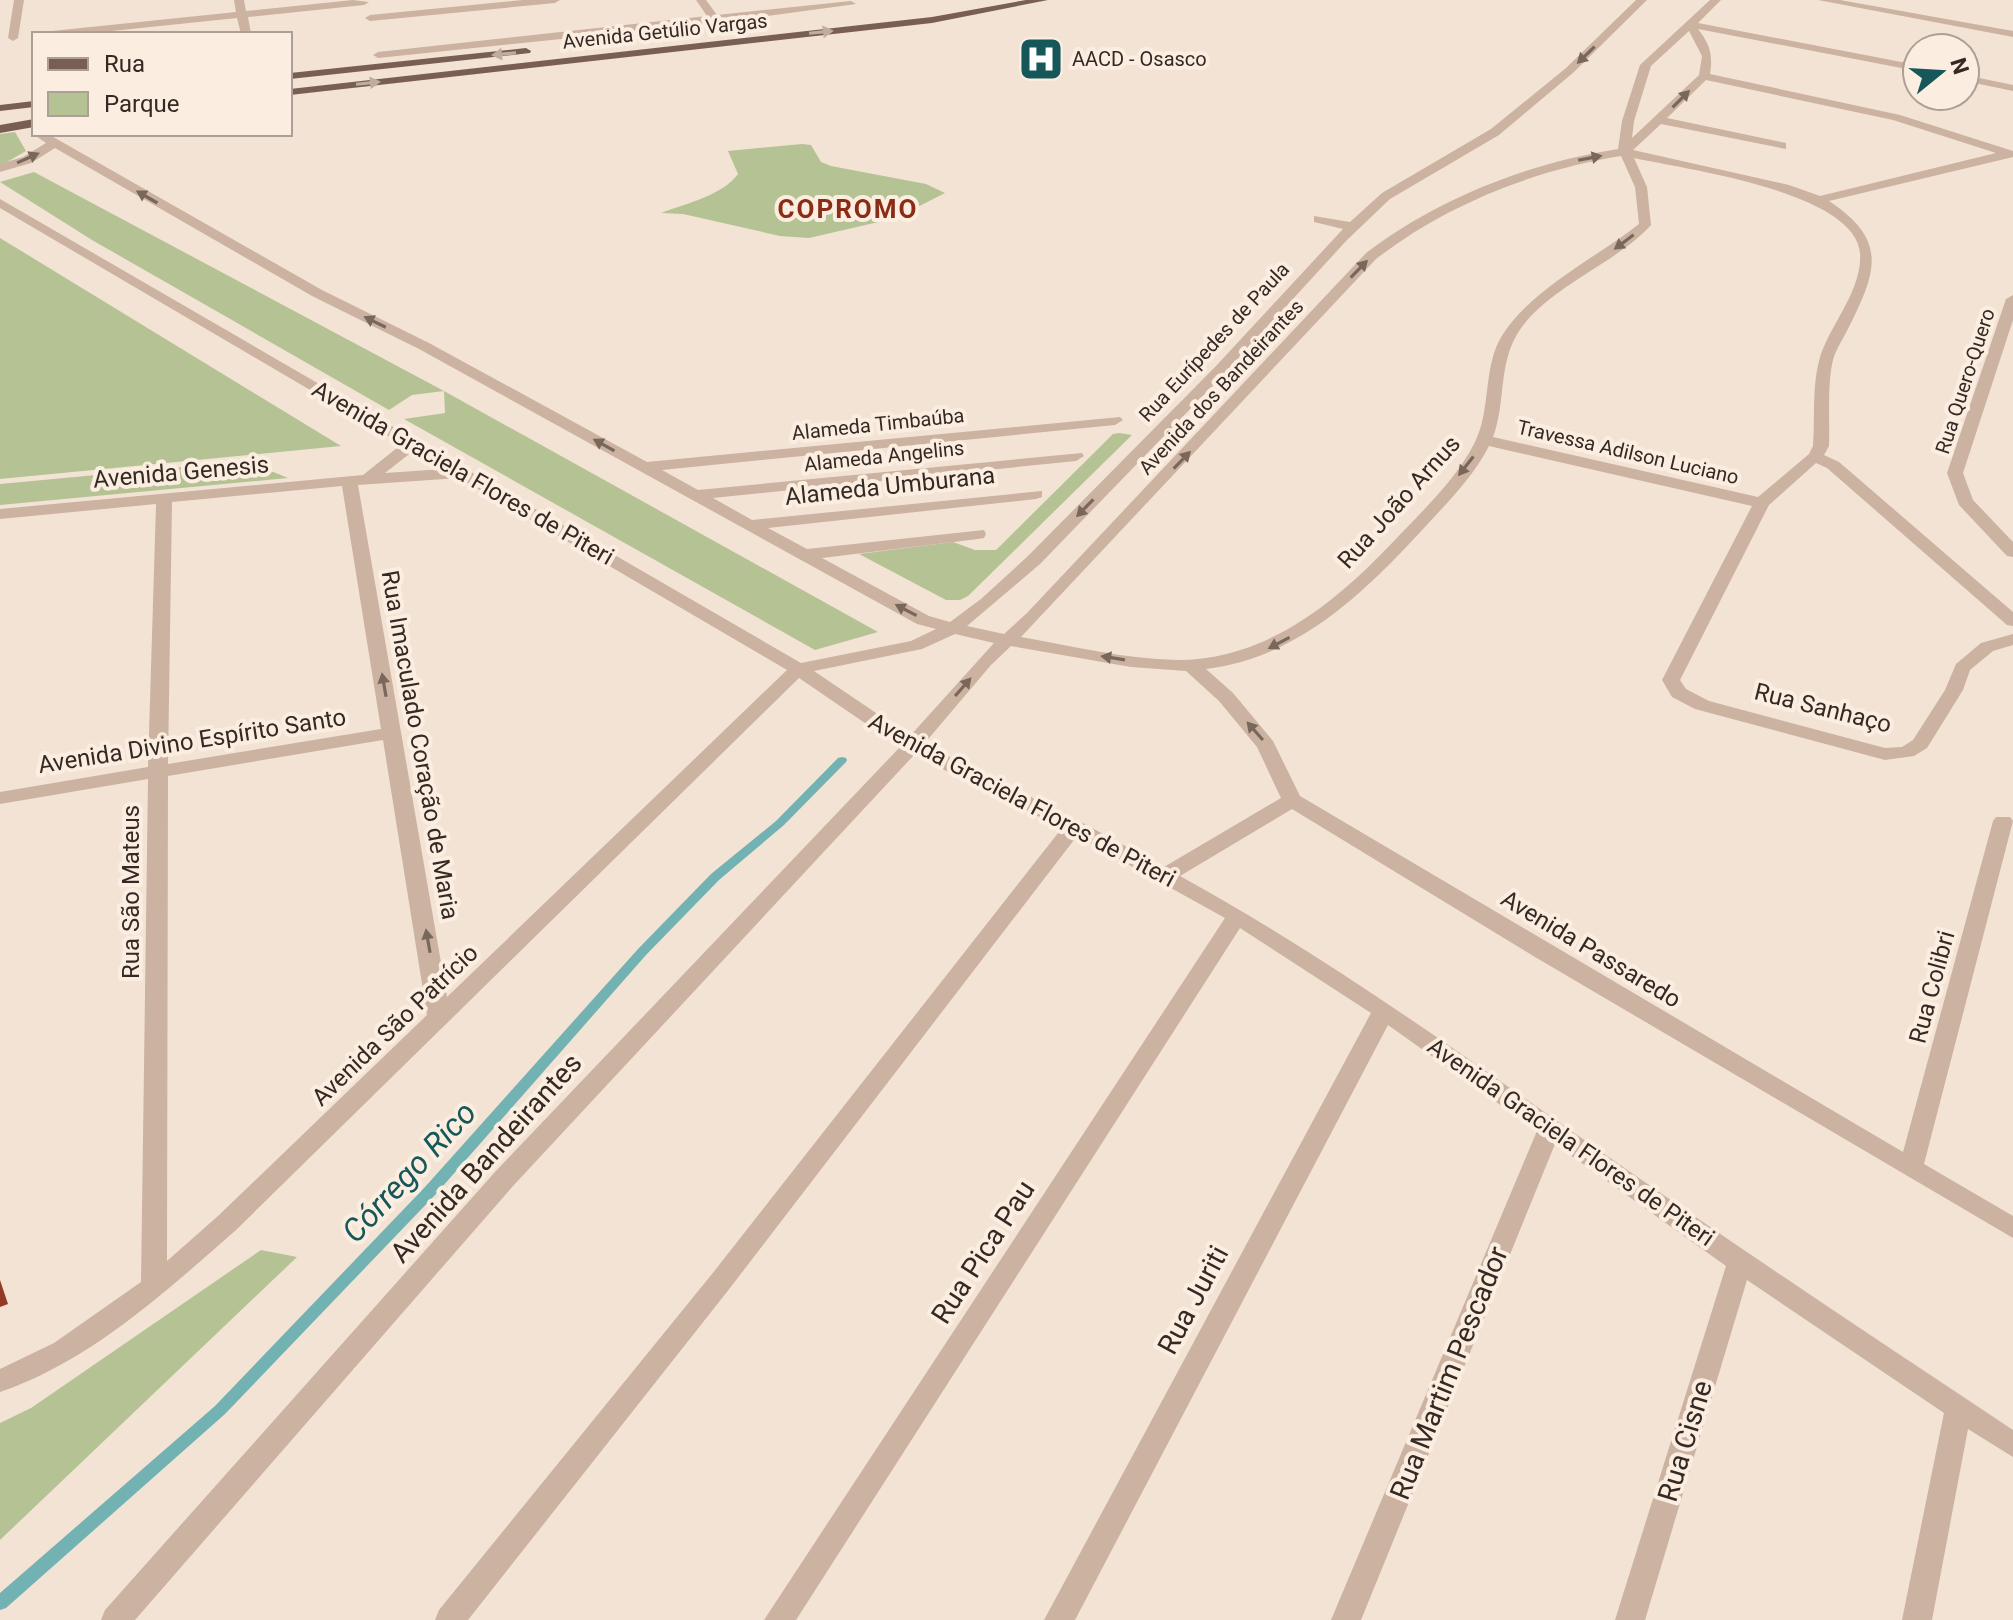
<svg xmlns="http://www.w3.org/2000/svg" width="2013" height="1620" font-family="Roboto,sans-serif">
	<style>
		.green { fill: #b5c394 }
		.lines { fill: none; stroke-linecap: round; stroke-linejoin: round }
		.stream { fill: #72b2b2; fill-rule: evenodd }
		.minor { fill: #ccb2a0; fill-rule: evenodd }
		.major { fill: #795e53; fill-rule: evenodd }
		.shaded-wall { fill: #933a24 }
		.oneway { fill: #c0ada1 }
		.oneway2 { fill: #79675c }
		.labels { text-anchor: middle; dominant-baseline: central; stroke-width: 8; stroke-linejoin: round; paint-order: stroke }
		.far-street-label { font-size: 20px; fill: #352924; stroke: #fbeee1 }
		.far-poi-label { font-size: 20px; fill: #352924; stroke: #fbeee1; text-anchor: start }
		.street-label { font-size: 24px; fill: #352924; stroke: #fbeee1 }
		.far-district-label { font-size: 26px; font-weight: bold; letter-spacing: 2px; fill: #8b2d16; stroke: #fbeee1 }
		.near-street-label { font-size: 28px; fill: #352924; stroke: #fbeee1 }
		.near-water-label { font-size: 32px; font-style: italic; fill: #16585a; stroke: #fbeee1 }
	</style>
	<rect width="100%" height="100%" fill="#f3e3d5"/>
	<!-- green -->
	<g class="green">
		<polygon points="15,132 26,151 0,166 0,134"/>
		<path d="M802 144 811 145 821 162 831 166 926 184 945 193 896 218 809 238 780 236 683 214 661 213C685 204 723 195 738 174L728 151Z"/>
		<polygon points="34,172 444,391 878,632 815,650 404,419 445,413 444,391 412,395 389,410 92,240 0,182"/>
		<polygon points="0,238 341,446 0,479"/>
		<polygon points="1119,433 1132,435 968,596 960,600 946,600 859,554 953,542 975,550 996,550 1113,434"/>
		<polygon points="246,461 288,478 0,505 0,484"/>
		<polygon points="261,1250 297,1257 0,1540 0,1423 31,1408"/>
	</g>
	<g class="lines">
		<!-- stream -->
		<polygon class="stream" points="842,757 846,758 847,760 846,762 784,825 719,880 646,955 435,1195 225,1414 6,1608 0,1610 0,1593 215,1406 425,1187 638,949 711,874 776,821 838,758"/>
		<!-- minor -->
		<g class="minor">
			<polygon points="14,0 24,0 18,38 13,41 8,38"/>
			<polygon points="234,0 244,0 246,11 353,0 369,2 364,5 248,17 251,34 241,34 237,18 83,34 47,34 52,31 236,12"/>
			<polygon points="523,0 560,0 555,3 370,21 365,18 370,15"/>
			<polygon points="696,0 706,0 717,15 851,1 856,4 715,23 378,58 373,55 378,52 707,16"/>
			<path d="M1636 0H1647L1574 72 1499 135 1390 199 1347 240 1226 372 1040 564 967 626 1004 634 1027 613 1366 253C1438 198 1529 163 1618 149L1622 121 1640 65 1710 0H1721L1698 23 1917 65V71L1698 29C1710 44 1713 55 1710 74L1900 115 2013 151V157L1829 201C1888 240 1877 271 1849 327 1844 337 1836 349 1833 360 1827 384 1830 421 1829 446L1824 455 1839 462 2013 612V626L2007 625 1827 468 1816 463 1769 505 1680 680 1686 689 1709 701 1885 748 1902 747 1913 740 1945 690 1956 664 1981 643 2013 634V645L1993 651 1970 670 1963 690 1927 748 1914 756 1885 760 1695 709 1672 697 1662 680 1752 506 1489 446C1473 477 1448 502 1424 528 1363 594 1299 657 1206 669L1233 693 1273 741 1300 796 1903 1152 1993 821 1996 817H2010L2013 821 1924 1164 2013 1216V1238L1535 957 1292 809 1180 876C1331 959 1472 1062 1613 1160 1745 1252 1879 1341 2013 1430V1457L1968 1429 1932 1620H1902L1944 1413 1747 1280 1645 1620H1615L1726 1266 1555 1144 1361 1620H1331L1537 1131 1388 1025 1075 1620H1044L1371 1013 1240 928 796 1620H764L1225 918 1077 836 730 1288 468 1620H435L439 1610 712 1274 1062 828 914 755 513 1186 135 1620H101L105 1610 495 1172 900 747 799 678 236 1230C165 1292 91 1361 0 1392V1369L54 1343 141 1282 148 779 0 804V792L148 767 156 504 0 519V509L363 475 402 444 0 208V199L801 663 911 641 936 629 917 624 419 349 312 296 55 148 31 163 0 172V164L23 157 46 143 33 134 34 133 48 134 322 290 429 343 647 462 1120 417 1123 420 1115 425 662 470 698 490 1082 453 1084 456 1076 461 713 498 752 520 1042 491V497L1036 499 768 528 807 549 984 530 986 534 984 538 978 539 822 558 929 616 950 622 981 599 1028 556 1216 366 1343 229 1314 222V216L1350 222 1382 193 1491 129 1566 68ZM1689 31 1702 56 1699 75 1632 138 1634 121 1651 66ZM1706 80 1893 120 1996 153 1820 196 1789 185 1633 150 1661 124 1786 149V143L1667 118ZM1621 156 1635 187 1639 224C1597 257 1532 289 1503 334 1482 366 1492 410 1474 444 1455 481 1421 512 1393 542 1335 603 1266 660 1177 660 1125 659 1072 646 1021 637L1376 259C1445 205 1534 170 1621 156ZM1634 158C1683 169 1855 191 1860 253 1863 291 1827 328 1819 361 1812 387 1815 419 1813 446L1809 454 1758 497 1493 437C1505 406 1499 370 1514 340 1539 290 1614 266 1651 225L1647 187ZM413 451 445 469 385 473ZM459 478 787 670 447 997 358 485ZM342 486 381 729 168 764 172 502ZM955 634 994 643 910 736 814 671 922 649ZM1011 646 1131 667 1186 671 1219 701 1257 747 1281 798 1164 867 1081 822 924 744 991 665ZM383 740 427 1015 218 1216 167 1261 168 776Z"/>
			<polygon points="1818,0 1840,0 2013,31 2013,37"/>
			<polygon points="1965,75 2013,85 2013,91 1965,81"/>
			<polygon points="2013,295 2013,320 1963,473 1973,500 2013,542 2013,557 2007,556 1959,505 1947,473 2006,299"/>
		</g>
		<!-- major -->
		<g class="major">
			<polygon points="1026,0 1048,0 932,23 290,95 290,89 932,17"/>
			<polygon points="526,48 531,51 530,53 290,79 290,73"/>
			<polygon points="34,101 34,107 0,111 0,105"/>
			<polygon points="34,119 34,127 0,133 0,125"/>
		</g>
	</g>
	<!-- shaded-wall -->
	<polygon class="shaded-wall" points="0,1280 8,1304 0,1307"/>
	<!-- one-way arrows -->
	<defs><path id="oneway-solid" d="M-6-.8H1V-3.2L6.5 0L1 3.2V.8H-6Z" transform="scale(2)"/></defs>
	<g class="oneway">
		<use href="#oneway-solid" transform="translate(821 32) rotate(-6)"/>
		<use href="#oneway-solid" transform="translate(504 54) rotate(174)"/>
		<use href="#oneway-solid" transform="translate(368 83) rotate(-6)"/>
	</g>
	<g class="oneway2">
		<use href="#oneway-solid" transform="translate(1586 55) rotate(136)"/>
		<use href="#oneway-solid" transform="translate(1681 99) rotate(-45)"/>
		<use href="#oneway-solid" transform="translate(28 158) rotate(-24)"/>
		<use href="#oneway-solid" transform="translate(1590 158) rotate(-11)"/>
		<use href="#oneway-solid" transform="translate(147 197) rotate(-150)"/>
		<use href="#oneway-solid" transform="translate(1624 242) rotate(143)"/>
		<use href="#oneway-solid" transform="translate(1359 269) rotate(-46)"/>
		<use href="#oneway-solid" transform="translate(375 322) rotate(-154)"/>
		<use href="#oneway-solid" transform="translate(604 445) rotate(-151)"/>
		<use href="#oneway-solid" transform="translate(1182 460) rotate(-46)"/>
		<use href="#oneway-solid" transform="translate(1466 466) rotate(128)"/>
		<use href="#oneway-solid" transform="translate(1085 508) rotate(134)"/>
		<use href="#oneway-solid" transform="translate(906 610) rotate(-152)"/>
		<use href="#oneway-solid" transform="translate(1279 643) rotate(152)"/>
		<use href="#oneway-solid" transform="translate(1113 658) rotate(-171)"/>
		<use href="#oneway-solid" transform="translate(384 685) rotate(-100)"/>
		<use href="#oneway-solid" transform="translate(963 687) rotate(-49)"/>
		<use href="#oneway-solid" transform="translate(1255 731) rotate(-131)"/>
		<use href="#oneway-solid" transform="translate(428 941) rotate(-100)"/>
	</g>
	<!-- icons -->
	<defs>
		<g id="hospital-square" transform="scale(2.3)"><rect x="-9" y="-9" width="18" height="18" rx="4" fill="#16585a" stroke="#fbeee1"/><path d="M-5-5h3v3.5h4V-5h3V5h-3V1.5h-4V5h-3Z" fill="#fff"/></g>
	</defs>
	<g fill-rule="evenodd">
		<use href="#hospital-square" x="1041" y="59"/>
	</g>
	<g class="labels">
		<!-- far-street labels -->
		<g class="far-street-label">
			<text transform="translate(665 31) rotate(-6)">Avenida Getúlio Vargas</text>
			<text transform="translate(1214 342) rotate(-47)">Rua Eurípedes de Paula</text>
			<text transform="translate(1965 381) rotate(-72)">Rua Quero-Quero</text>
			<text transform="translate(1221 387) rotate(-47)">Avenida dos Bandeirantes</text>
			<text transform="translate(878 424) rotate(-6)">Alameda Timbaúba</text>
			<text transform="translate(1628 452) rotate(13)">Travessa Adilson Luciano</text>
			<text transform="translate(884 456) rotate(-6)">Alameda Angelins</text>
		</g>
		<!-- far-poi labels -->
		<g class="far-poi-label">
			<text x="1072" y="59">AACD - Osasco</text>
		</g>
		<!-- street labels -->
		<g class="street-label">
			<text transform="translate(181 472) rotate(-5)">Avenida Genesis</text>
			<text transform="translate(463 473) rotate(30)">Avenida Graciela Flores de Piteri</text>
			<text transform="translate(890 486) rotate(-6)">Alameda Umburana</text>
			<text transform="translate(1399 502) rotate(-48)">Rua João Arnus</text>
			<text transform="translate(1823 708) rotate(14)">Rua Sanhaço</text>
			<text transform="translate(192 741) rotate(-9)">Avenida Divino Espírito Santo</text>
			<text transform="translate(420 745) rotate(80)">Rua Imaculado Coração de Maria</text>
			<text transform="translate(1022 800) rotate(28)">Avenida Graciela Flores de Piteri</text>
			<text transform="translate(131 892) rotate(-90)">Rua São Mateus</text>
			<text transform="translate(1591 949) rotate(31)">Avenida Passaredo</text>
			<text transform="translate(1932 987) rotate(-75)">Rua Colibri</text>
			<text transform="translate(395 1025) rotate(-44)">Avenida São Patrício</text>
			<text transform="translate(1571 1142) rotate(35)">Avenida Graciela Flores de Piteri</text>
		</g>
		<!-- far-district labels -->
		<g class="far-district-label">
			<text x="848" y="209">COPROMO</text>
		</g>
		<!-- near-street labels -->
		<g class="near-street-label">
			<text transform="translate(486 1158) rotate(-48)">Avenida Bandeirantes</text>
			<text transform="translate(983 1252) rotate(-57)">Rua Pica Pau</text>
			<text transform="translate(1193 1300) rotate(-62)">Rua Juriti</text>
			<text transform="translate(1449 1373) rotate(-68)">Rua Martim Pescador</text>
			<text transform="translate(1685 1441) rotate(-73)">Rua Cisne</text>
		</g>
		<!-- near-water labels -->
		<g class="near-water-label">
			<text transform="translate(409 1172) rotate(-47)">Córrego Rico</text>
		</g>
	</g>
	<!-- legend -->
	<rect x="32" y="32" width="260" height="104" fill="#fbeee1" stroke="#ac9f95" stroke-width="2"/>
	<rect x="48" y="58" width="40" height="12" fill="#795e53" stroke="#ac9f95" stroke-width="2"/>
	<text x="104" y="72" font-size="24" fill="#352924">Rua</text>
	<rect x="48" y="92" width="40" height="24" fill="#b5c394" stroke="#ac9f95" stroke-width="2"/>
	<text x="104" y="112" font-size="24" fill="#352924">Parque</text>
	<!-- north arrow -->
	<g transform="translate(1941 72) rotate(72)"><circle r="38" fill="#fbeee1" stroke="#ac9f95" stroke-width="2"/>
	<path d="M0-6L14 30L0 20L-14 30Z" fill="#16585a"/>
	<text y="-12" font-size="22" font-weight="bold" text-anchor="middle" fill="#352924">N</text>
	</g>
</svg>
